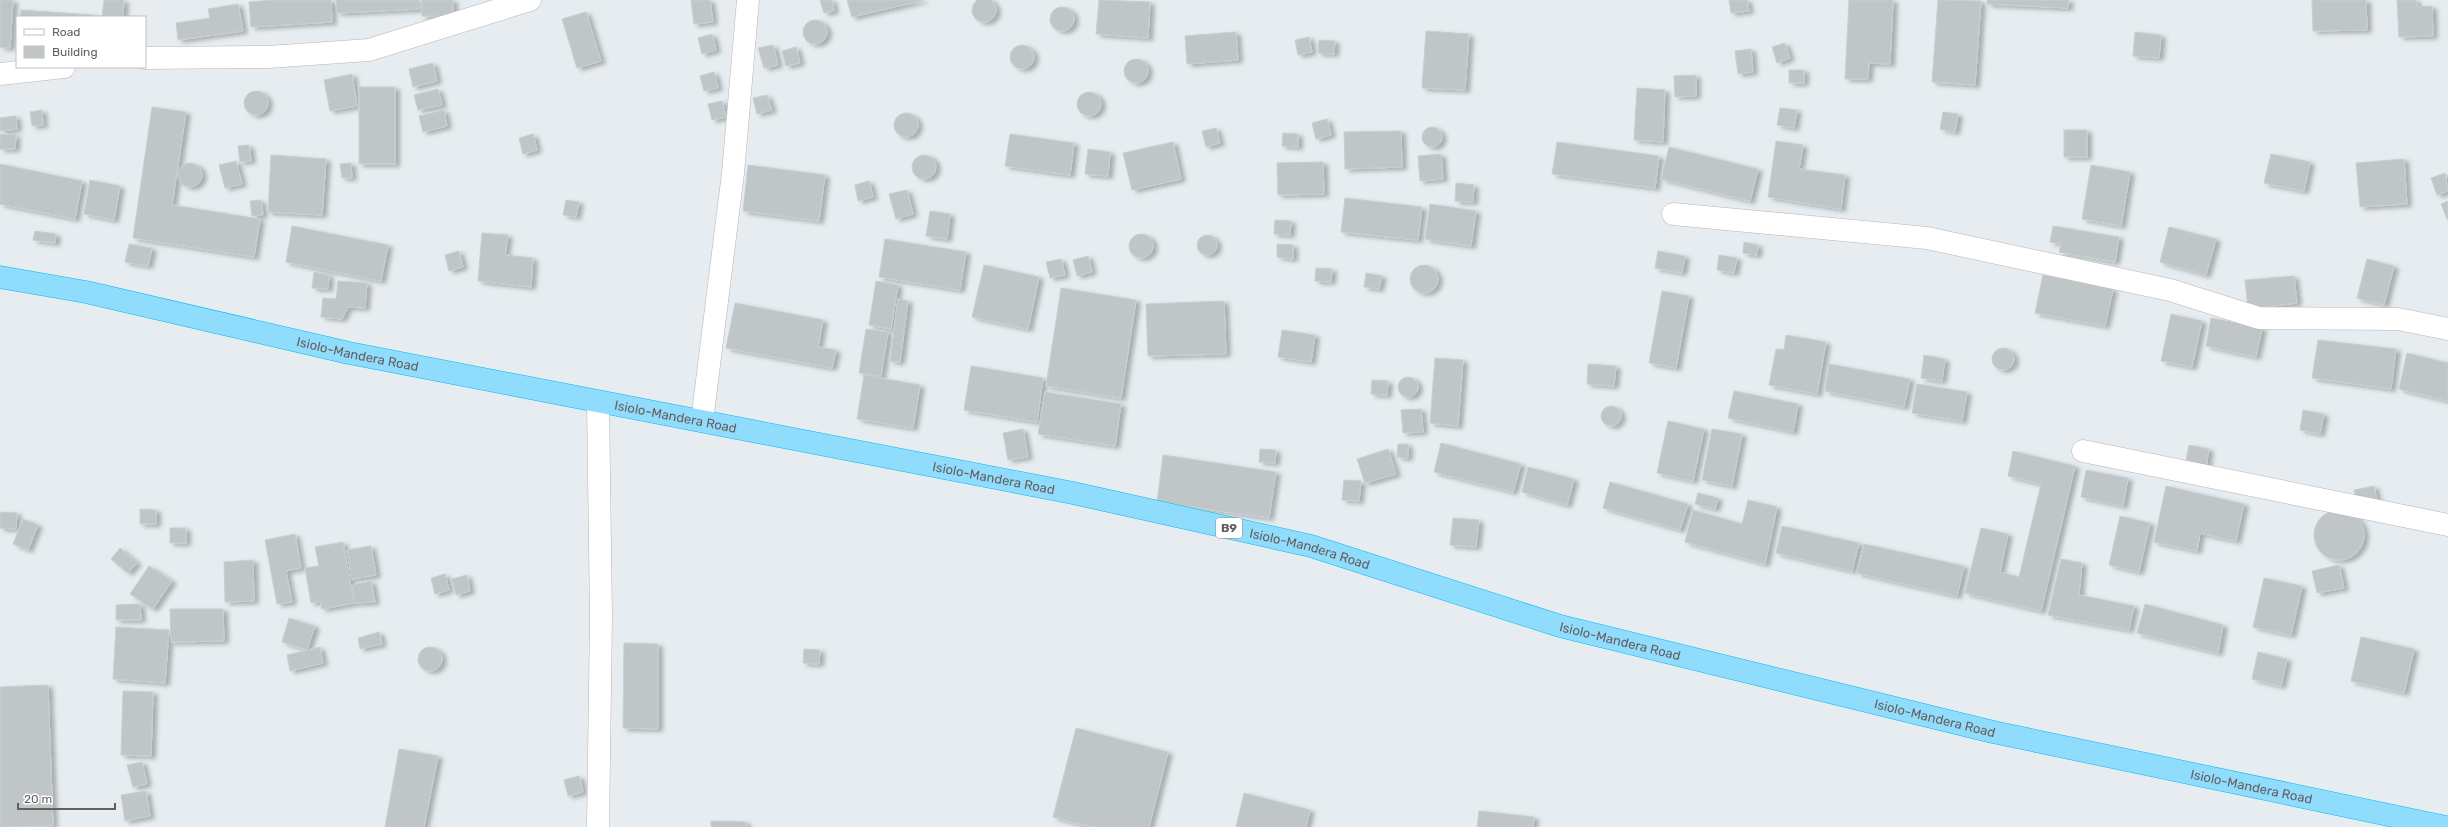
<svg xmlns="http://www.w3.org/2000/svg" width="2448" height="827" font-family="Rubik,sans-serif">
	<style>
		.building { fill: #c0c6c8; stroke: #c4d0d4; filter: url(#shadow) }
		.lines { fill: none; stroke-linecap: round; stroke-linejoin: round }
		.street-casing { stroke: #bab4b3; stroke-width: 23 }
		.highway-casing { stroke: #02b9f3; stroke-width: 23 }
		.street { stroke: #fff; stroke-width: 22 }
		.highway { stroke: #90dcfc; stroke-width: 22 }
		.labels { text-anchor: middle; dominant-baseline: central; stroke-width: 4; stroke-linejoin: round; paint-order: stroke }
		.shield { fill: #fff; stroke: #948e8e; stroke-width: 1 }
		.shield-label { font-size: 12px; font-weight: bold; fill: #665e5d }
		.street-label { font-size: 13px; fill: #665e5d; stroke: #fff }
	</style>
	<defs>
		<filter id="shadow"><feDropShadow dx="4.5" dy="2.5" stdDeviation="2" flood-color="#0004"/></filter>
	</defs>
	<rect width="100%" height="100%" fill="#e6ecef"/>
	<!-- building -->
	<g class="building">
		<circle cx="984" cy="10" r="12"/>
		<polygon points="0,0 13,0 10,48 0,47"/>
		<polygon points="104,0 124,0 123,17 102,17"/>
		<polygon points="273,0 331,0 332,22 251,27 249,2"/>
		<polygon points="336,0 419,0 420,9 337,13"/>
		<rect x="422" y="0" width="31" height="16"/>
		<polygon points="691,0 710,0 713,22 694,24"/>
		<polygon points="820,0 832,0 834,11 824,13"/>
		<polygon points="847,0 924,0 852,17"/>
		<polygon points="1099,0 1150,2 1148,38 1096,34"/>
		<polygon points="1729,0 1747,0 1749,11 1731,13"/>
		<polygon points="1849,0 1893,0 1890,64 1869,63 1868,79 1845,79"/>
		<polygon points="1938,0 1981,1 1975,85 1932,82"/>
		<polygon points="1987,0 2069,0 2068,8 1987,4"/>
		<polygon points="2312,0 2366,0 2367,30 2313,31"/>
		<polygon points="2397,0 2416,0 2417,7 2432,6 2433,36 2399,37"/>
		<polygon points="238,4 243,31 178,40 176,23 210,18 208,9"/>
		<circle cx="1062" cy="19" r="12"/>
		<polygon points="21,10 93,15 93,17 20,17"/>
		<polygon points="586,12 601,61 577,68 562,19"/>
		<circle cx="815" cy="32" r="12"/>
		<polygon points="1426,31 1469,34 1465,90 1422,88"/>
		<polygon points="1236,32 1238,60 1187,64 1185,36"/>
		<polygon points="2135,32 2161,35 2159,58 2133,56"/>
		<polygon points="712,34 716,50 702,54 698,38"/>
		<polygon points="1309,37 1312,52 1298,55 1295,40"/>
		<polygon points="1319,40 1335,41 1334,54 1318,53"/>
		<polygon points="1785,43 1790,58 1777,63 1772,47"/>
		<circle cx="1022" cy="57" r="12"/>
		<polygon points="773,45 778,65 764,68 758,48"/>
		<polygon points="796,47 800,63 786,66 782,51"/>
		<polygon points="1751,49 1753,72 1738,74 1735,51"/>
		<circle cx="1136" cy="71" r="12"/>
		<polygon points="433,63 437,81 413,87 409,69"/>
		<rect x="1789" y="70" width="15" height="13"/>
		<polygon points="714,72 718,88 704,91 700,76"/>
		<polygon points="352,74 357,106 330,111 324,80"/>
		<polygon points="1696,75 1696,96 1675,97 1674,76"/>
		<rect x="359" y="87" width="36" height="77"/>
		<polygon points="1637,88 1665,90 1663,142 1634,140"/>
		<polygon points="438,89 442,105 418,110 414,95"/>
		<circle cx="256" cy="103" r="12"/>
		<circle cx="1089" cy="104" r="12"/>
		<polygon points="767,95 772,110 757,114 753,98"/>
		<polygon points="722,101 726,117 712,120 708,104"/>
		<polygon points="152,107 186,112 172,205 260,219 254,257 133,238"/>
		<polygon points="1780,108 1797,110 1794,128 1777,125"/>
		<polygon points="42,110 43,125 32,126 30,112"/>
		<polygon points="444,110 447,126 423,132 419,116"/>
		<polygon points="1943,112 1958,114 1955,132 1940,129"/>
		<circle cx="906" cy="125" r="12"/>
		<polygon points="16,116 17,129 0,131 0,118"/>
		<polygon points="1327,119 1331,135 1316,139 1312,123"/>
		<circle cx="1432" cy="137" r="10"/>
		<polygon points="1216,128 1220,143 1206,147 1202,131"/>
		<rect x="2064" y="130" width="23" height="27"/>
		<polygon points="1401,131 1402,167 1345,169 1344,132"/>
		<polygon points="1283,133 1298,134 1298,147 1282,146"/>
		<polygon points="0,134 16,135 15,149 0,149"/>
		<polygon points="533,134 537,150 523,154 519,138"/>
		<polygon points="1010,134 1074,143 1070,175 1005,166"/>
		<polygon points="1776,141 1803,145 1799,169 1845,175 1841,209 1768,197"/>
		<polygon points="1173,142 1181,179 1132,190 1123,153"/>
		<polygon points="1557,142 1659,156 1655,188 1552,174"/>
		<polygon points="249,145 251,161 240,162 238,146"/>
		<polygon points="1669,147 1758,169 1750,201 1661,179"/>
		<polygon points="1088,149 1110,152 1108,176 1085,174"/>
		<polygon points="1441,154 1443,179 1420,181 1418,156"/>
		<polygon points="2271,154 2310,162 2304,191 2264,183"/>
		<circle cx="924" cy="167" r="12"/>
		<polygon points="271,155 326,159 322,215 268,212"/>
		<polygon points="2404,159 2407,204 2360,207 2356,163"/>
		<polygon points="236,161 242,184 225,188 219,165"/>
		<polygon points="1323,162 1324,194 1278,195 1277,163"/>
		<circle cx="190" cy="175" r="12"/>
		<polygon points="351,163 352,178 342,178 340,164"/>
		<polygon points="0,164 82,181 75,219 0,204"/>
		<polygon points="748,165 825,175 819,221 743,211"/>
		<polygon points="2091,165 2130,172 2121,226 2082,219"/>
		<polygon points="2445,173 2448,191 2437,195 2431,178"/>
		<polygon points="90,180 120,186 114,220 84,214"/>
		<polygon points="869,181 873,197 858,201 855,185"/>
		<polygon points="1456,183 1474,185 1473,202 1455,201"/>
		<polygon points="907,190 913,214 896,219 889,194"/>
		<polygon points="1345,198 1422,207 1418,240 1341,232"/>
		<polygon points="261,200 263,215 252,216 250,201"/>
		<polygon points="566,200 579,202 576,217 563,215"/>
		<polygon points="2448,201 2448,218 2447,219 2441,204"/>
		<polygon points="1430,204 1476,211 1471,246 1425,239"/>
		<polygon points="930,211 950,214 947,239 926,236"/>
		<polygon points="1275,220 1291,221 1290,235 1274,234"/>
		<polygon points="292,226 388,245 381,281 286,262"/>
		<polygon points="2053,226 2119,237 2115,262 2059,252 2061,244 2050,242"/>
		<polygon points="2169,227 2216,239 2206,275 2160,262"/>
		<polygon points="35,231 56,234 55,243 33,240"/>
		<polygon points="482,233 508,235 505,255 533,258 531,287 478,281"/>
		<circle cx="1141" cy="246" r="12"/>
		<circle cx="1207" cy="245" r="10"/>
		<polygon points="885,239 966,252 960,290 879,277"/>
		<polygon points="1744,242 1758,245 1757,255 1743,253"/>
		<polygon points="129,244 152,248 148,266 125,262"/>
		<polygon points="1277,244 1293,245 1293,259 1277,257"/>
		<polygon points="459,251 463,267 449,271 445,255"/>
		<polygon points="1658,251 1685,256 1682,273 1655,268"/>
		<polygon points="1719,255 1737,258 1734,273 1717,270"/>
		<polygon points="1088,256 1092,272 1077,276 1073,260"/>
		<polygon points="1061,259 1065,275 1050,278 1046,262"/>
		<polygon points="2367,259 2394,266 2384,305 2357,298"/>
		<polygon points="984,265 1039,277 1028,329 972,317"/>
		<circle cx="1424" cy="279" r="14"/>
		<polygon points="1316,268 1332,269 1331,282 1315,281"/>
		<polygon points="314,272 329,275 328,289 312,288"/>
		<polygon points="1366,273 1382,276 1379,289 1364,287"/>
		<polygon points="2043,275 2113,289 2105,326 2035,313"/>
		<polygon points="2294,276 2297,303 2248,309 2245,280"/>
		<polygon points="338,281 367,283 365,308 348,307 342,319 321,317 323,298 336,299"/>
		<polygon points="876,281 898,285 891,329 869,325"/>
		<polygon points="1061,288 1136,300 1121,398 1046,386"/>
		<polygon points="1662,291 1689,296 1676,368 1649,363"/>
		<polygon points="898,299 908,301 900,362 890,361"/>
		<polygon points="1224,301 1226,354 1148,356 1146,304"/>
		<polygon points="735,303 823,320 818,347 836,350 832,368 726,348"/>
		<polygon points="2171,314 2202,321 2192,367 2161,361"/>
		<polygon points="2211,318 2262,328 2256,357 2206,346"/>
		<polygon points="866,329 888,332 881,376 859,373"/>
		<polygon points="1282,330 1315,335 1311,362 1278,357"/>
		<polygon points="1786,335 1826,342 1817,394 1769,385 1776,349 1784,350"/>
		<polygon points="2318,340 2396,349 2391,389 2312,378"/>
		<circle cx="2003" cy="359" r="11"/>
		<polygon points="2407,353 2448,363 2448,401 2399,389"/>
		<polygon points="1924,355 1945,359 1942,381 1921,378"/>
		<polygon points="1435,358 1463,360 1458,426 1430,423"/>
		<polygon points="1588,364 1616,366 1614,386 1587,384"/>
		<polygon points="1829,364 1910,379 1904,407 1825,391"/>
		<polygon points="971,366 1043,378 1037,422 964,410"/>
		<polygon points="864,375 920,385 913,428 857,419"/>
		<circle cx="1408" cy="387" r="10"/>
		<polygon points="1372,380 1388,381 1387,395 1371,394"/>
		<polygon points="1917,384 1967,392 1962,421 1912,413"/>
		<polygon points="1734,391 1798,404 1793,432 1728,418"/>
		<polygon points="1045,392 1121,404 1115,446 1038,434"/>
		<circle cx="1611" cy="416" r="10"/>
		<polygon points="1421,409 1423,432 1403,433 1401,410"/>
		<polygon points="2303,410 2324,414 2320,434 2300,430"/>
		<polygon points="1668,421 1704,429 1693,481 1657,473"/>
		<polygon points="1023,429 1028,457 1008,460 1003,433"/>
		<polygon points="1712,429 1742,434 1732,486 1702,480"/>
		<polygon points="1441,443 1521,464 1513,492 1434,472"/>
		<polygon points="1398,444 1408,444 1408,458 1397,457"/>
		<polygon points="2189,445 2209,449 2206,468 2185,465"/>
		<polygon points="1260,449 1276,450 1275,463 1259,462"/>
		<polygon points="1388,449 1396,474 1365,483 1357,459"/>
		<polygon points="2013,451 2075,466 2041,611 1965,593 1981,528 2008,534 2000,572 2019,577 2041,484 2008,476"/>
		<polygon points="1163,455 1276,472 1269,518 1157,502"/>
		<polygon points="1528,467 1574,479 1567,505 1522,492"/>
		<polygon points="2086,470 2128,478 2123,506 2081,497"/>
		<polygon points="1344,480 1361,481 1359,501 1342,500"/>
		<polygon points="1610,482 1688,504 1680,530 1603,508"/>
		<polygon points="2166,486 2244,504 2236,541 2200,533 2197,551 2154,542"/>
		<polygon points="2374,486 2377,500 2357,503 2354,490"/>
		<polygon points="1698,493 1718,498 1715,509 1695,504"/>
		<polygon points="1748,500 1777,507 1765,564 1685,542 1693,510 1742,524"/>
		<polygon points="140,509 156,510 156,524 140,524"/>
		<circle cx="2339" cy="535" r="25"/>
		<polygon points="0,512 17,513 16,529 0,528"/>
		<polygon points="2120,516 2150,523 2139,572 2109,565"/>
		<polygon points="1453,518 1479,520 1476,547 1450,545"/>
		<polygon points="23,519 38,525 28,550 13,544"/>
		<polygon points="1782,526 1859,543 1852,571 1776,553"/>
		<rect x="170" y="528" width="16" height="15"/>
		<polygon points="295,534 301,568 286,571 292,602 277,604 265,540"/>
		<polygon points="343,542 354,603 322,609 320,601 311,603 305,568 319,566 315,547"/>
		<polygon points="1864,544 1964,566 1957,596 1857,573"/>
		<polygon points="371,546 376,575 352,579 347,550"/>
		<polygon points="120,548 137,563 128,573 111,559"/>
		<polygon points="2061,559 2082,563 2079,595 2134,606 2129,630 2048,615"/>
		<polygon points="253,560 254,601 225,602 224,562"/>
		<polygon points="2339,565 2344,588 2317,593 2312,571"/>
		<polygon points="149,566 172,581 153,609 130,594"/>
		<polygon points="445,574 449,590 435,594 431,578"/>
		<polygon points="467,575 470,591 456,595 452,579"/>
		<polygon points="2264,578 2302,586 2291,635 2253,627"/>
		<polygon points="371,581 375,602 354,603 353,585"/>
		<polygon points="140,604 141,620 116,620 116,605"/>
		<polygon points="2145,604 2223,625 2218,653 2137,633"/>
		<polygon points="170,609 223,609 224,641 171,642"/>
		<polygon points="289,618 315,626 307,650 282,642"/>
		<polygon points="116,627 169,630 165,683 113,679"/>
		<polygon points="379,632 382,644 360,649 358,638"/>
		<polygon points="2361,637 2414,649 2404,693 2351,681"/>
		<polygon points="624,643 658,644 658,729 623,728"/>
		<circle cx="430" cy="659" r="12"/>
		<polygon points="320,647 323,663 290,671 287,655"/>
		<polygon points="804,649 820,650 819,664 803,663"/>
		<polygon points="2258,652 2287,659 2281,686 2252,679"/>
		<polygon points="48,685 53,826 0,827 0,687"/>
		<polygon points="123,691 153,692 151,756 121,755"/>
		<polygon points="1076,728 1168,752 1149,827 1092,827 1053,817"/>
		<polygon points="399,749 438,756 424,827 385,827"/>
		<polygon points="142,762 147,784 133,787 127,765"/>
		<polygon points="579,776 583,792 568,796 564,780"/>
		<polygon points="146,791 150,816 125,821 121,795"/>
		<polygon points="1244,793 1310,810 1306,827 1236,827"/>
		<polygon points="1479,811 1534,817 1533,827 1477,827"/>
		<polygon points="711,821 746,822 746,827 711,827"/>
	</g>
	<g class="lines">
		<!-- street casing -->
		<g class="street-casing">
			<g id="street">
				<polyline points="145,58 268,57 369,50 530,0"/>
				<polyline points="0,74 64,67"/>
				<polyline points="1673,214 1927,238 2170,290 2259,318 2398,319 2448,329"/>
				<polyline points="702,421 733,173 748,0"/>
				<polyline points="2083,451 2448,525"/>
				<polyline points="598,827 601,618 598,402"/>
			</g>
		</g>
		<!-- highway casing -->
		<g class="highway-casing">
			<g id="highway">
				<path id="s1" d="M0 277 86 292 349 353 1073 493 1311 546 1560 626 1993 732 2446 827"/>
			</g>
		</g>
		<!-- street -->
		<use href="#street" class="street"/>
		<!-- highway -->
		<use href="#highway" class="highway"/>
	</g>
	<g class="labels">
		<!-- shield labels -->
		<rect class="shield" x="1216" y="518" width="26" height="20" rx="3"/>
		<g class="shield-label">
			<text x="1229" y="528">B9</text>
		</g>
		<!-- street labels -->
		<g class="street-label">
			<text stroke="none"><textPath href="#s1" startOffset="366">Isiolo-Mandera Road</textPath></text>
			<text stroke="none"><textPath href="#s1" startOffset="690">Isiolo-Mandera Road</textPath></text>
			<text stroke="none"><textPath href="#s1" startOffset="1014">Isiolo-Mandera Road</textPath></text>
			<text stroke="none"><textPath href="#s1" startOffset="1338">Isiolo-Mandera Road</textPath></text>
			<text stroke="none"><textPath href="#s1" startOffset="1662">Isiolo-Mandera Road</textPath></text>
			<text stroke="none"><textPath href="#s1" startOffset="1986">Isiolo-Mandera Road</textPath></text>
			<text stroke="none"><textPath href="#s1" startOffset="2310">Isiolo-Mandera Road</textPath></text>
		</g>
	</g>
	<!-- legend -->
	<rect x="16" y="16" width="130" height="52" fill="#ffffff" stroke="#c2bfbe"/>
	<rect x="24" y="29" width="20" height="6" fill="#ffffff" stroke="#c2bfbe"/>
	<text x="52" y="36" font-size="12" fill="#665e5d">Road</text>
	<rect x="24" y="46" width="20" height="12" fill="#c0c6c8" stroke="#c2bfbe"/>
	<text x="52" y="56" font-size="12" fill="#665e5d">Building</text>
	<!-- scale -->
	<path d="M18 803v6h97v-6" fill="none" stroke="#665e5d" stroke-width="2"/>
	<text x="24" y="803" font-size="12" fill="#665e5d" stroke="#ffffff" stroke-width="3" paint-order="stroke">20 m</text>
</svg>
